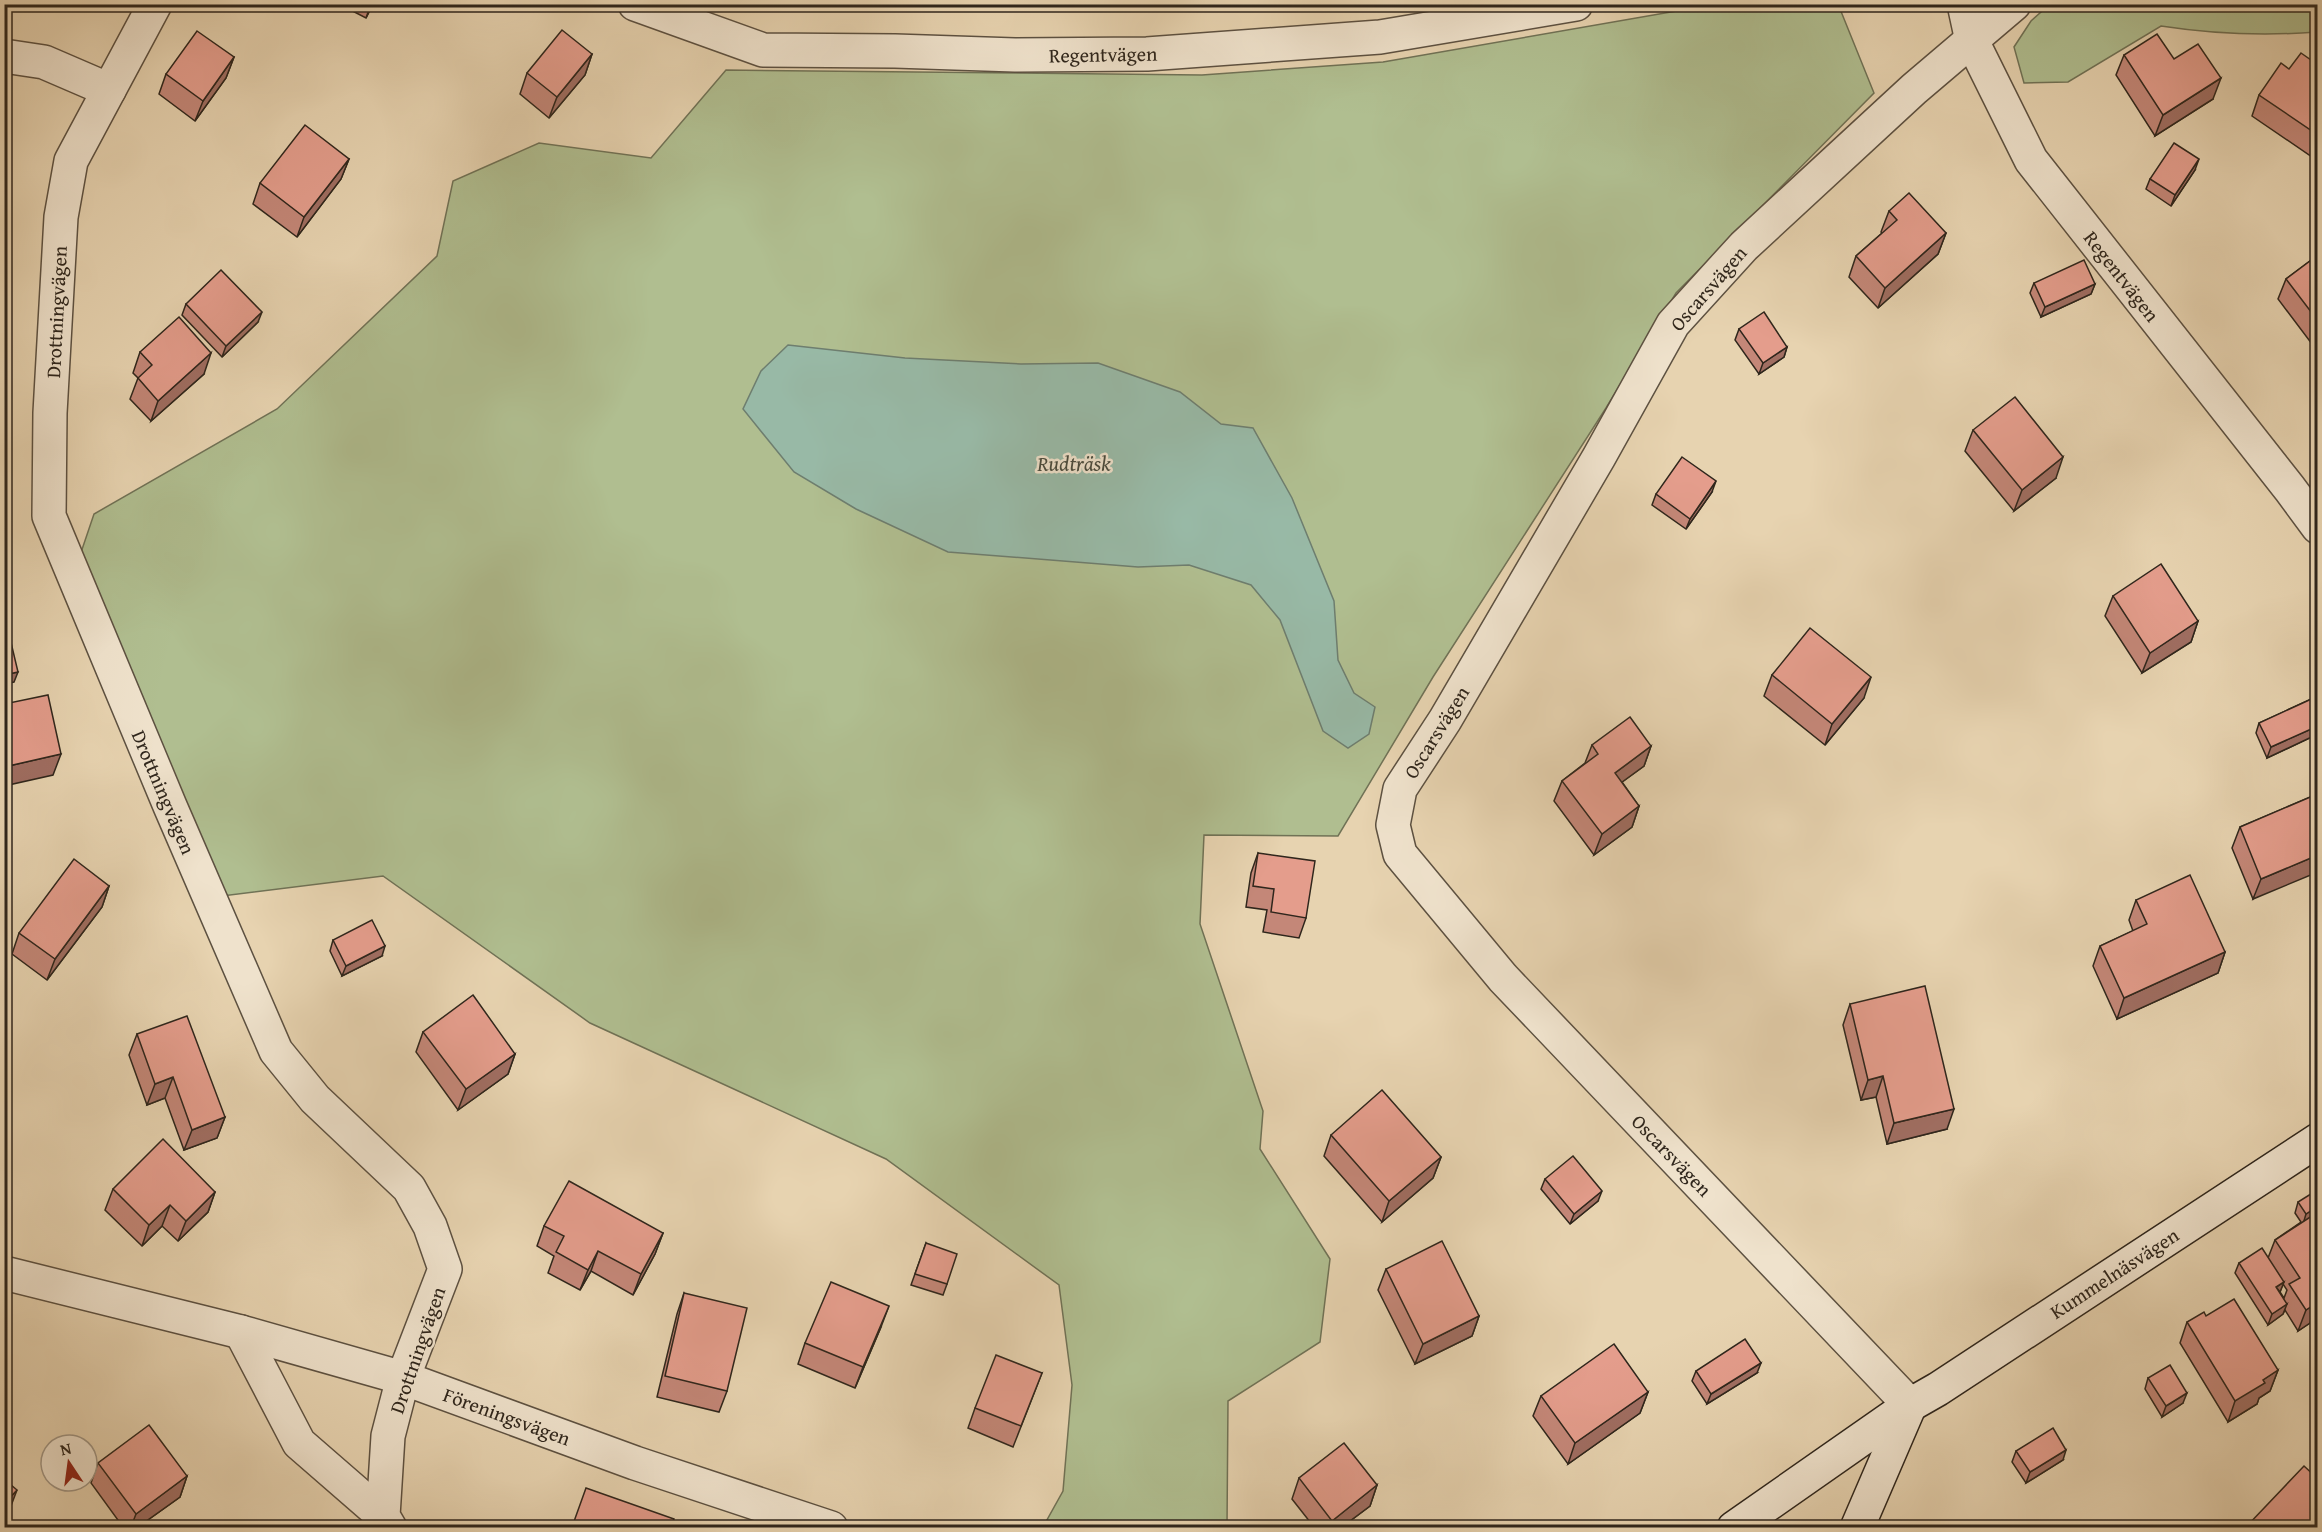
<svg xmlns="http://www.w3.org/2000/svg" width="2322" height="1532" font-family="'Gentium Book Plus',serif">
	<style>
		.green { fill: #b0be90; stroke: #707256; stroke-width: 1.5 }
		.water { fill: #98b9a6; stroke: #6e7e6f; stroke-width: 1.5 }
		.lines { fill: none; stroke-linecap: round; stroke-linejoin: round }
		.street-casing { stroke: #5d5141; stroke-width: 36 }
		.secondary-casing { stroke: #2f261c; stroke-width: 36 }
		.street { stroke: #efe2cc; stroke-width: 33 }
		.secondary { stroke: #efe2cc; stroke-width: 33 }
		.wall { fill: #c48778; stroke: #2f261c; stroke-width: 1.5; fill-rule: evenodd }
		.shaded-wall { fill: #a06e62; stroke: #2f261c; stroke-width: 1.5 }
		.building { fill: #e49d8c; stroke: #2f261c; stroke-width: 1.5 }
		.labels { text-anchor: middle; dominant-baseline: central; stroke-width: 5; stroke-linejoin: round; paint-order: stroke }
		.street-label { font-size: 20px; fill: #2f261c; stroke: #efe2cc }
		.water-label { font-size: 21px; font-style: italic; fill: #494b3e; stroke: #efe2cc }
	</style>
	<rect width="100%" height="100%" fill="#e7d3b0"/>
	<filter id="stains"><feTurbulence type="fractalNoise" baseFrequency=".00333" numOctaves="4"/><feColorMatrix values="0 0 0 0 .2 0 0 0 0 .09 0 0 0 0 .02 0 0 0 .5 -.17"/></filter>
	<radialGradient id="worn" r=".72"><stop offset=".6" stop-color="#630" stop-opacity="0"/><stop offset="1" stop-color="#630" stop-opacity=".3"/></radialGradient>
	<!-- green -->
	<g class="green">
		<polygon points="1838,4 1874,93 1676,293 1606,408 1433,677 1338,836 1204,835 1200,924 1263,1111 1260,1149 1330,1259 1320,1342 1228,1401 1227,1527 1043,1527 1063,1491 1072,1385 1059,1285 886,1159 590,1023 383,876 198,899 71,582 94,514 277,409 437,256 453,181 539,143 651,158 726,70 1202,75 1383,62 1711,5"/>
		<path d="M2049 5H2317V32C2265 36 2213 34 2161 26L2068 82 2024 83 2014 47 2031 21Z"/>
	</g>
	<!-- water -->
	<polygon class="water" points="788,345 905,358 1021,364 1098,363 1180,392 1221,424 1253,428 1292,498 1334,601 1338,660 1354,693 1375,707 1369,734 1348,748 1323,731 1280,620 1251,585 1189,565 1138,567 948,552 856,509 794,472 743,409 761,371"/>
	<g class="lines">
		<!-- street casing -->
		<g class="street-casing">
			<g id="street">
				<polyline points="155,4 71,161 61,217 50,413 49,516 170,806 276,1051 315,1099 409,1188 430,1226 445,1269 403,1378 388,1436 383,1516 390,1528"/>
				<polyline points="635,4 763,50 895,51 1015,55 1147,54 1380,37 1576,4"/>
				<polyline points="1964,4 1972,41 2031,160 2290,489 2318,527"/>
				<polyline points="4,56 44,62 109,90"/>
				<polyline points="4,1273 241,1332 403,1378 635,1463 831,1528"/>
				<polyline points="241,1332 299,1443 383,1516"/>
				<polyline points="1910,1405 1503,978 1400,854 1393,825 1400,789 1445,720 1599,457 1673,324 1744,246 1914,89 2014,4"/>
			</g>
		</g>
		<!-- secondary casing -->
		<g class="secondary-casing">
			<g id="secondary">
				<polyline points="1734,1528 1910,1405 1938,1389 2318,1140"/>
				<polyline points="1857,1528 1910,1405"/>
			</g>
		</g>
		<!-- street -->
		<use href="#street" class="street"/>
		<!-- secondary -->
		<use href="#secondary" class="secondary"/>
	</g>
	<!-- wall -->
	<g class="wall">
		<polygon points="339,4 373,4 366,18"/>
		<polygon points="592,54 585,75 549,118 520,94 527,73"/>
		<polygon points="2124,55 2174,59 2213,99 2155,136 2116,75"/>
		<polygon points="234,57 226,78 195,121 159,94 166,74"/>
		<polygon points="2318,65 2318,161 2252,116 2259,95 2289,69"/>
		<polygon points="349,159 341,179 297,237 253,204 260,183"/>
		<polygon points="2195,170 2171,206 2146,189 2150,179"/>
		<polygon points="1889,211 1946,233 1938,254 1878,308 1849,277 1856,256 1882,233 1881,232"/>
		<polygon points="2318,255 2318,352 2278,299 2286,279"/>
		<polygon points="2034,283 2095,284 2091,294 2041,317 2030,293"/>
		<polygon points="186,304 258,322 222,357 182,315"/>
		<polygon points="1739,329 1787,347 1784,357 1759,374 1735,340"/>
		<polygon points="140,352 204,374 151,421 130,399 138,378 133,373"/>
		<polygon points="1973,430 2056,478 2014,511 1965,451"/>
		<polygon points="1712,492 1686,529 1652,505 1656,494"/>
		<polygon points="2113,596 2198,621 2191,642 2142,673 2105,616"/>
		<polygon points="1772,675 1864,698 1825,745 1764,696"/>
		<polygon points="2318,696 2318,734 2267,758 2256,733 2259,723"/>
		<polygon points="1592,745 1651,746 1644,766 1622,782 1639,806 1632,827 1594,855 1554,801 1562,781 1585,763"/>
		<polygon points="2315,795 2253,899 2232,848 2240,827"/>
		<polygon points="1258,853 1306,918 1299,938 1263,932 1267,910 1246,907 1251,873"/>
		<polygon points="109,886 102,907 47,980 12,954 19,933"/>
		<polygon points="2136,900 2225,952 2218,973 2117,1019 2093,966 2100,946 2133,931 2129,920"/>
		<polygon points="333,940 382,956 342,976 330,951"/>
		<polygon points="1850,1004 1947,1129 1887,1144 1876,1097 1861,1100 1843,1025"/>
		<polygon points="423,1032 515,1054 508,1074 458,1110 416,1052"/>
		<polygon points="137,1034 225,1117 217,1138 184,1150 165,1098 147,1105 129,1055"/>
		<polygon points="1331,1135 1441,1157 1433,1178 1382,1222 1324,1156"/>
		<polygon points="1545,1179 1598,1201 1570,1224 1541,1189"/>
		<polygon points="113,1189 215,1192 208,1212 178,1241 162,1226 142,1246 105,1210"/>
		<path d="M2318 1197V1333L2310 1323 2298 1331 2285 1310 2283 1314 2268 1325 2235 1273 2239 1263 2268 1258 2275 1240 2301 1222 2295 1213 2298 1202ZM2283 1284 2287 1290 2284 1298 2280 1292Z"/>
		<polygon points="544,1226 663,1233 655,1254 633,1295 591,1271 580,1290 548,1273 554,1256 537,1246"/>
		<polygon points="926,1243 947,1284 943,1295 911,1285"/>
		<polygon points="1386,1269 1479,1316 1472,1336 1415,1364 1378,1290"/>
		<polygon points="684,1293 727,1391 719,1412 657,1397 677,1314"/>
		<polygon points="2206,1316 2278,1370 2270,1391 2259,1398 2257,1404 2228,1422 2180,1343 2187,1322"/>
		<polygon points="881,1327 855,1388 798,1364 805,1343"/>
		<polygon points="1696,1371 1757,1373 1707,1404 1692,1381"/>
		<polygon points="1042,1373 1013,1447 968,1428 975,1408"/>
		<polygon points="2148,1378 2183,1403 2162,1417 2145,1389"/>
		<polygon points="1648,1392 1640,1413 1568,1464 1533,1416 1541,1396"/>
		<polygon points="2016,1451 2063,1460 2026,1483 2012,1462"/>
		<polygon points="98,1463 187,1476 180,1497 138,1527 123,1527 91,1483"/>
		<polygon points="1299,1478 1377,1485 1370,1506 1342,1527 1314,1527 1292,1499"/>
	</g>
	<!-- shaded-wall -->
	<g class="shaded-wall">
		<polygon points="371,4 373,4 366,18"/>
		<polygon points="592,54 585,75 549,118 557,97"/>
		<polygon points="234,57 226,78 195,121 203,101"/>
		<polygon points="2221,78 2213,99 2155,136 2163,115"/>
		<polygon points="349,159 341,179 297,237 304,217"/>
		<polygon points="2199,159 2195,170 2171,206 2175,195"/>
		<polygon points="1946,233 1938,254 1878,308 1885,288"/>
		<polygon points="2095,284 2091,294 2041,317 2045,307"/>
		<polygon points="262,312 258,322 222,357 226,346"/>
		<polygon points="1787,347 1784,357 1759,374 1763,363"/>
		<polygon points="211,353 204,374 151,421 158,401"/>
		<polygon points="2063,457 2056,478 2014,511 2022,490"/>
		<polygon points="1716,481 1712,492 1686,529 1690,519"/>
		<polygon points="2198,621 2191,642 2142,673 2150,653"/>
		<polygon points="18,672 14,682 4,684 4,675"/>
		<polygon points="1871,677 1864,698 1825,745 1832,724"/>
		<polygon points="2318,726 2318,734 2267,758 2271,747"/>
		<polygon points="1651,746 1644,766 1607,793 1615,773"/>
		<polygon points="61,754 53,775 4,786 4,767"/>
		<polygon points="1639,806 1632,827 1594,855 1602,834"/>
		<polygon points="2318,855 2318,872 2253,899 2261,879"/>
		<polygon points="109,886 102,907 47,980 55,959"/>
		<polygon points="385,946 382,956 342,976 346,966"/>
		<polygon points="2225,952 2218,973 2117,1019 2124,998"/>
		<polygon points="515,1054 508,1074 458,1110 466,1089"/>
		<polygon points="1883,1076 1876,1097 1861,1100 1868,1080"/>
		<polygon points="173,1077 165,1098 147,1105 155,1084"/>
		<polygon points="1954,1109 1947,1129 1887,1144 1894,1123"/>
		<polygon points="225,1117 217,1138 184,1150 192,1130"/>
		<polygon points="1441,1157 1433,1178 1382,1222 1389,1201"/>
		<polygon points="1602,1191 1598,1201 1570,1224 1574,1214"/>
		<polygon points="215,1192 208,1212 178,1241 186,1221"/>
		<polygon points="170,1205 162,1226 142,1246 149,1225"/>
		<polygon points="2318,1206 2318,1213 2303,1224 2306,1214"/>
		<polygon points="663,1233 655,1254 633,1295 641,1274"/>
		<polygon points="598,1251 591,1271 580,1290 588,1270"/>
		<polygon points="2284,1282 2280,1292 2276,1287"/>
		<polygon points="2318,1302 2310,1323 2298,1331 2306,1310"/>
		<polygon points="2287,1304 2283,1314 2268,1325 2272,1314"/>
		<polygon points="889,1306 881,1327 855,1388 863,1367"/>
		<polygon points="1479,1316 1472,1336 1415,1364 1423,1344"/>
		<polygon points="1761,1363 1757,1373 1707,1404 1711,1394"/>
		<polygon points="2278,1370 2270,1391 2259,1398 2257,1404 2228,1422 2235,1401 2263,1380"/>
		<polygon points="1648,1392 1640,1413 1568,1464 1575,1443"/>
		<polygon points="2187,1393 2183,1403 2162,1417 2166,1406"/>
		<polygon points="2066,1450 2063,1460 2026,1483 2030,1472"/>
		<polygon points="187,1476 180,1497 138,1527 131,1527 136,1514"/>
		<polygon points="1377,1485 1370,1506 1342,1527 1329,1527 1332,1521"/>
		<polygon points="17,1490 9,1511 4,1516 4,1504"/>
		<polygon points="2318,1515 2318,1527 2306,1527"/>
	</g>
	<!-- building -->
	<g class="building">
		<polygon points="562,30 592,54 557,97 527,73"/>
		<polygon points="197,31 234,57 203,101 166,74"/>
		<polygon points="2157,34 2174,59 2198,44 2221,78 2163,115 2124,55"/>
		<polygon points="2301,53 2318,65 2318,135 2259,95 2281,63 2289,69"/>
		<polygon points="305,125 349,159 304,217 260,183"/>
		<polygon points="2174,143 2199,159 2175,195 2150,179"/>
		<polygon points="1909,193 1946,233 1885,288 1856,256 1897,220 1889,211"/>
		<polygon points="2318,255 2318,321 2286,279"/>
		<polygon points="2084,260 2095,284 2045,307 2034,283"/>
		<polygon points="221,270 262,312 226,346 186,304"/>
		<polygon points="1764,312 1787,347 1763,363 1739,329"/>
		<polygon points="179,317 211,353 158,401 138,378 152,365 140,352"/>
		<polygon points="2015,397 2063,457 2022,490 1973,430"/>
		<polygon points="1682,457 1716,481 1690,519 1656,494"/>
		<polygon points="2161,564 2198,621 2150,653 2113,596"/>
		<polygon points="1810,628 1871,677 1832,724 1772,675"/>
		<polygon points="4,630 8,630 18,672 4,675"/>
		<polygon points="48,695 61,754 4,767 4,704"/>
		<polygon points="2318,696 2318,726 2271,747 2259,723"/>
		<polygon points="1630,717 1651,746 1615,773 1639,806 1602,834 1562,781 1598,754 1592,745"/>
		<polygon points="2315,795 2318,801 2318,855 2261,879 2240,827"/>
		<polygon points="1258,853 1315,861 1306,918 1271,912 1274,889 1253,886"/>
		<polygon points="74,859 109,886 55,959 19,933"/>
		<polygon points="2190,875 2225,952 2124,998 2100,946 2147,924 2136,900"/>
		<polygon points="372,920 385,946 346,966 333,940"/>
		<polygon points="1925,986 1954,1109 1894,1123 1883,1076 1868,1080 1850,1004"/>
		<polygon points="473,995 515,1054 466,1089 423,1032"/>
		<polygon points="187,1016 225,1117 192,1130 173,1077 155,1084 137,1034"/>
		<polygon points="1382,1090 1441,1157 1389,1201 1331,1135"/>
		<polygon points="163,1139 215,1192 186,1221 170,1205 149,1225 113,1189"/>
		<polygon points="1573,1156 1602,1191 1574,1214 1545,1179"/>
		<polygon points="569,1181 663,1233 641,1274 598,1251 588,1270 556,1252 564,1236 544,1226"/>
		<polygon points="2314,1192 2318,1197 2318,1206 2306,1214 2298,1202"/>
		<polygon points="2318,1212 2318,1302 2306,1310 2289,1284 2300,1278 2275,1240"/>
		<polygon points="1442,1241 1479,1316 1423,1344 1386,1269"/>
		<polygon points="926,1243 957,1254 947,1284 915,1274"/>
		<polygon points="2262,1248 2284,1282 2276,1287 2287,1304 2272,1314 2239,1263"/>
		<polygon points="831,1282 889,1306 863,1367 805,1343"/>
		<polygon points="684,1293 747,1308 727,1391 665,1376"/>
		<polygon points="2234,1299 2278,1370 2263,1380 2265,1383 2235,1401 2187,1322 2204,1312 2206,1316"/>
		<polygon points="1745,1339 1761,1363 1711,1394 1696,1371"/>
		<polygon points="1614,1344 1648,1392 1575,1443 1541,1396"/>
		<polygon points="996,1355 1042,1373 1021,1426 975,1408"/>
		<polygon points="2170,1365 2187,1393 2166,1406 2148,1378"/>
		<polygon points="149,1425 187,1476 136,1514 98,1463"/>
		<polygon points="2053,1428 2066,1450 2030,1472 2016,1451"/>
		<polygon points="1344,1443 1377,1485 1332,1521 1299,1478"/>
		<polygon points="2304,1466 2318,1479 2318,1515 2306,1527 2246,1527"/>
		<polygon points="4,1479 17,1490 4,1504"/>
		<polygon points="586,1488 674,1519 671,1527 572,1527"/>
	</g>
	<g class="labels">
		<!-- street labels -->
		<g class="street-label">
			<text transform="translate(1103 54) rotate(-1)">Regentvägen</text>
			<text transform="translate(2122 276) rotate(52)">Regentvägen</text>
			<text transform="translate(1708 288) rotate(-49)">Oscarsvägen</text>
			<text transform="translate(56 312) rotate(-87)">Drottningvägen</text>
			<text transform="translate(1436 732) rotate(-58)">Oscarsvägen</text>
			<text transform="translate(164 792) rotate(67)">Drottningvägen</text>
			<text transform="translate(1672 1155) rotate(46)">Oscarsvägen</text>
			<text transform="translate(2114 1273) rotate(-33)">Kummelnäsvägen</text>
			<text transform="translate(417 1350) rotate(-71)">Drottningvägen</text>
			<text transform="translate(507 1416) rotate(20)">Föreningsvägen</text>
		</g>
		<!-- water labels -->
		<g class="water-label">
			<text x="1074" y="463">Rudträsk</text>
		</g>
	</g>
	<!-- margin -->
	<rect width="2322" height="1532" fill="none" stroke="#e7d3b0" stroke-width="24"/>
	<rect x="6" y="6" width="2310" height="1520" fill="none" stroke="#2f261c" stroke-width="3"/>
	<rect x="12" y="12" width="2298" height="1508" fill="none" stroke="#2f261c" stroke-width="1.5"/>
	<!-- north arrow -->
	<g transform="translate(69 1463) rotate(347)"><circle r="28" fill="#efe2cc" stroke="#a29786" stroke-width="1.5"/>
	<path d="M0-4.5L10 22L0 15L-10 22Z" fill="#8f2418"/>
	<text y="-9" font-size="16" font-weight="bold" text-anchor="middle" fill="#2f261c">N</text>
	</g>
	<rect width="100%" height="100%" filter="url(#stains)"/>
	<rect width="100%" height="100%" fill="url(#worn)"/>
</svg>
